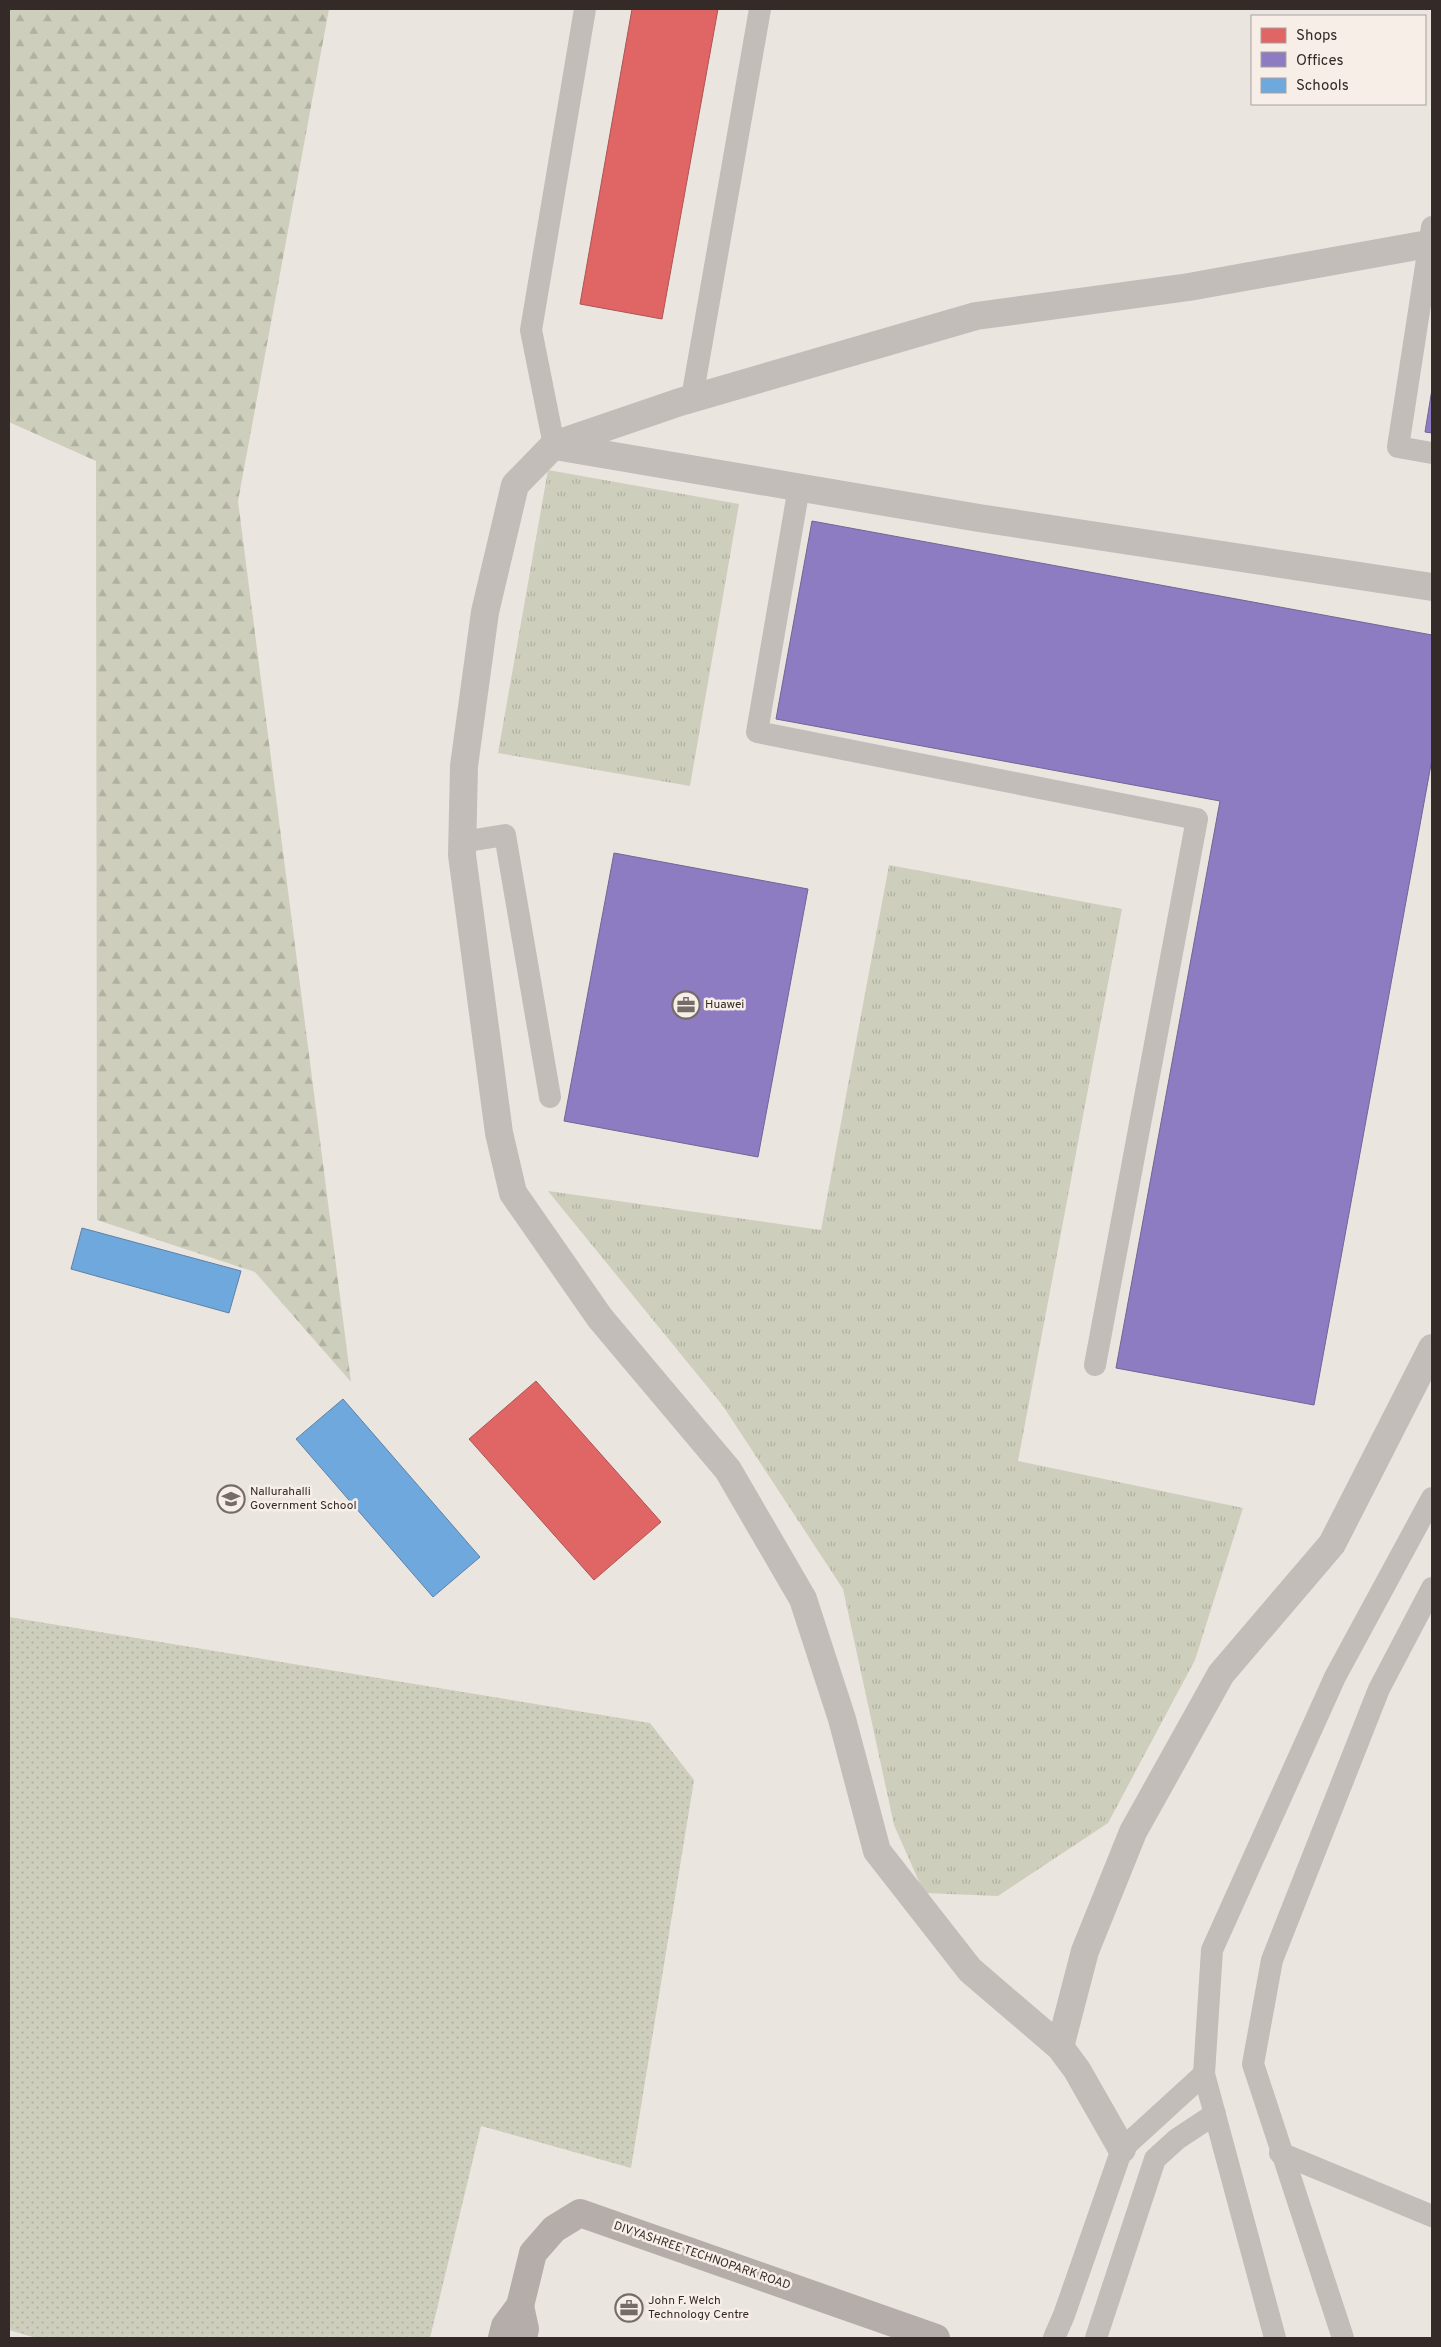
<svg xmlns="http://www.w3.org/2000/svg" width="1441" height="2347" font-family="Overpass,sans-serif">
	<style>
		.grass { fill: url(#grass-dots) }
		.forest { fill: url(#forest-firs) }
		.park { fill: url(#park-tufts) }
		.shops { fill: #e06666; stroke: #ac5453 }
		.offices { fill: #8e7cc3; stroke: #736494 }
		.schools { fill: #6fa8dc; stroke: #5d82a6 }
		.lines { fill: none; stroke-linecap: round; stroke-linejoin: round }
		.lane { stroke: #c3bdba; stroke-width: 22 }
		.street { stroke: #c3bdba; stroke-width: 28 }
		.secondary { stroke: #b4adaa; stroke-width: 28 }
		.labels { text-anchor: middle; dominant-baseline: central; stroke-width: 5; stroke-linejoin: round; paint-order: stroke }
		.poi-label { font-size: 12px; fill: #342b28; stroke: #f7eee8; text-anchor: start }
		.street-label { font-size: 12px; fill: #342b28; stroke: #f7eee8 }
	</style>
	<defs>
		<pattern id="grass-dots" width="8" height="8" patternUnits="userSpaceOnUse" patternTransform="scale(1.25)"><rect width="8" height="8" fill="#cdcebc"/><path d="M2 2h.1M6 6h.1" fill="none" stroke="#b1b1a2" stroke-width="1.8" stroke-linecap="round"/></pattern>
		<pattern id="forest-firs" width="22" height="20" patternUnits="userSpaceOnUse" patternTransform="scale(1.25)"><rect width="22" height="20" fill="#cdcebc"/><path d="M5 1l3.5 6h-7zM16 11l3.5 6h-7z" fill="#b1b1a2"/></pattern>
		<pattern id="park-tufts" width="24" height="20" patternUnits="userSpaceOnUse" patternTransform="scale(1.25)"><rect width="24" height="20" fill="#cdcebc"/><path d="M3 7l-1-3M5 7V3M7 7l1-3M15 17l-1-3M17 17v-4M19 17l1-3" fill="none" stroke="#b1b1a2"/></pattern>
	</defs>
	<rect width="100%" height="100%" fill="#ebe5e0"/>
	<!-- grass -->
	<polygon class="grass" points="9,1617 650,1723 694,1780 631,2168 481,2126 430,2338 36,2338 9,2330"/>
	<!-- forest -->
	<polygon class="forest" points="9,9 329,9 238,501 351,1382 255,1272 97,1220 96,461 9,422"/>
	<!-- park -->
	<g class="park">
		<polygon points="548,470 739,504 690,786 498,753"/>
		<polygon points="889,865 1122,909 1018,1461 1243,1508 1195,1660 1108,1823 998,1896 924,1893 894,1825 843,1589 723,1406 548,1191 821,1230"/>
	</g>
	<!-- shops -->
	<g class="shops">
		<polygon points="632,9 718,9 662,319 580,304"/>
		<polygon points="536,1381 661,1522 594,1580 469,1439"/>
	</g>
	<!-- offices -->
	<g class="offices">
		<polygon points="1432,389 1432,433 1425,432"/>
		<polygon points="812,521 1432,635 1432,759 1314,1405 1116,1368 1220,801 776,719"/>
		<polygon points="614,853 808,889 758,1157 564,1121"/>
	</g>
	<!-- schools -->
	<g class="schools">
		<polygon points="82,1228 241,1271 229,1313 71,1269"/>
		<polygon points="343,1399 480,1557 433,1597 296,1439"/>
	</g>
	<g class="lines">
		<!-- lane -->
		<g class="lane">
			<polyline points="1432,227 1398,447 1432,453"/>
			<polyline points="692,398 760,9"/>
			<polyline points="554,445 531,330 585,9"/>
			<polyline points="799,487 757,732 1197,819 1095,1365"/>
			<polyline points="462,842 505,835 550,1097"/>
			<polyline points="1280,2153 1432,2216"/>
			<polyline points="1054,2338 1064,2315 1122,2149 1204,2074"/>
			<polyline points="1096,2338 1155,2159 1177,2139 1215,2114"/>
			<polyline points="1275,2338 1204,2074 1212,1950 1335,1677 1432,1498"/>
			<polyline points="1343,2338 1253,2064 1272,1960 1379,1689 1432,1588"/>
		</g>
		<!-- street -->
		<g class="street">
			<polyline points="555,446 979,518 1432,587"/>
			<polyline points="1060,2047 1085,1951 1133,1832 1221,1674 1332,1544 1432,1348"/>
			<polyline points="1122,2149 1077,2070 1060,2047 970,1970 877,1851 842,1719 803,1599 728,1470 600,1318 513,1193 499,1133 462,855 464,766 485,612 515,485 554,445 680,402 976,316 1189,287 1428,244"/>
		</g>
		<!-- secondary -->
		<g class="secondary">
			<polyline points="520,2306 525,2329 523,2338"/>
			<polyline points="502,2338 505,2326 520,2306 533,2253 554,2229 580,2213 936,2338"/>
		</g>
	</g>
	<!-- icons -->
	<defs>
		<g id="office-ring" transform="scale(1.4375)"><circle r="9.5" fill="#f7eee8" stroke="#746c68" stroke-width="1.5"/><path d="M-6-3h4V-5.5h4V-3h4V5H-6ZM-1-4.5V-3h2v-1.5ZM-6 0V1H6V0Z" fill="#746c68"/></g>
		<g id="school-ring" transform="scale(1.4375)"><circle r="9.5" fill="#f7eee8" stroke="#746c68" stroke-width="1.5"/><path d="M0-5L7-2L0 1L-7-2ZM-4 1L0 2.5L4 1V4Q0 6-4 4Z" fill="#746c68"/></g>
	</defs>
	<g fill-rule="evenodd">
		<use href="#office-ring" x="686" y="1005"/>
		<use href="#school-ring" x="231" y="1499"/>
		<use href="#office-ring" x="629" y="2308"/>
	</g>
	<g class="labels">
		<!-- poi labels -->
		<g class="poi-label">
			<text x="705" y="1005">Huawei</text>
			<text x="250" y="1492">Nallurahalli<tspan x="250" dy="14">Government School</tspan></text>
			<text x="648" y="2301">John F. Welch<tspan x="648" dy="14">Technology Centre</tspan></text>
		</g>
		<!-- street labels -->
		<g class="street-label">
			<text transform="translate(702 2256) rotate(19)">DIVYASHREE TECHNOPARK ROAD</text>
		</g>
	</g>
	<!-- border -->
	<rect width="1441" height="2347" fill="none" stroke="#342b28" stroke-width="20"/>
	<!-- legend -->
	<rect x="1251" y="15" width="175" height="90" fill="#f7eee8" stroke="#a9a09b"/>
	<rect x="1261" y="28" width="25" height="15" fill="#e06666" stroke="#a9a09b"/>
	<text x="1296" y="40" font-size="15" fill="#342b28">Shops</text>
	<rect x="1261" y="52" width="25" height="15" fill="#8e7cc3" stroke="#a9a09b"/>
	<text x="1296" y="65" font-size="15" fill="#342b28">Offices</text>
	<rect x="1261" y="78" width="25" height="15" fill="#6fa8dc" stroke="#a9a09b"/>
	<text x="1296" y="90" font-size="15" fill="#342b28">Schools</text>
</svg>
